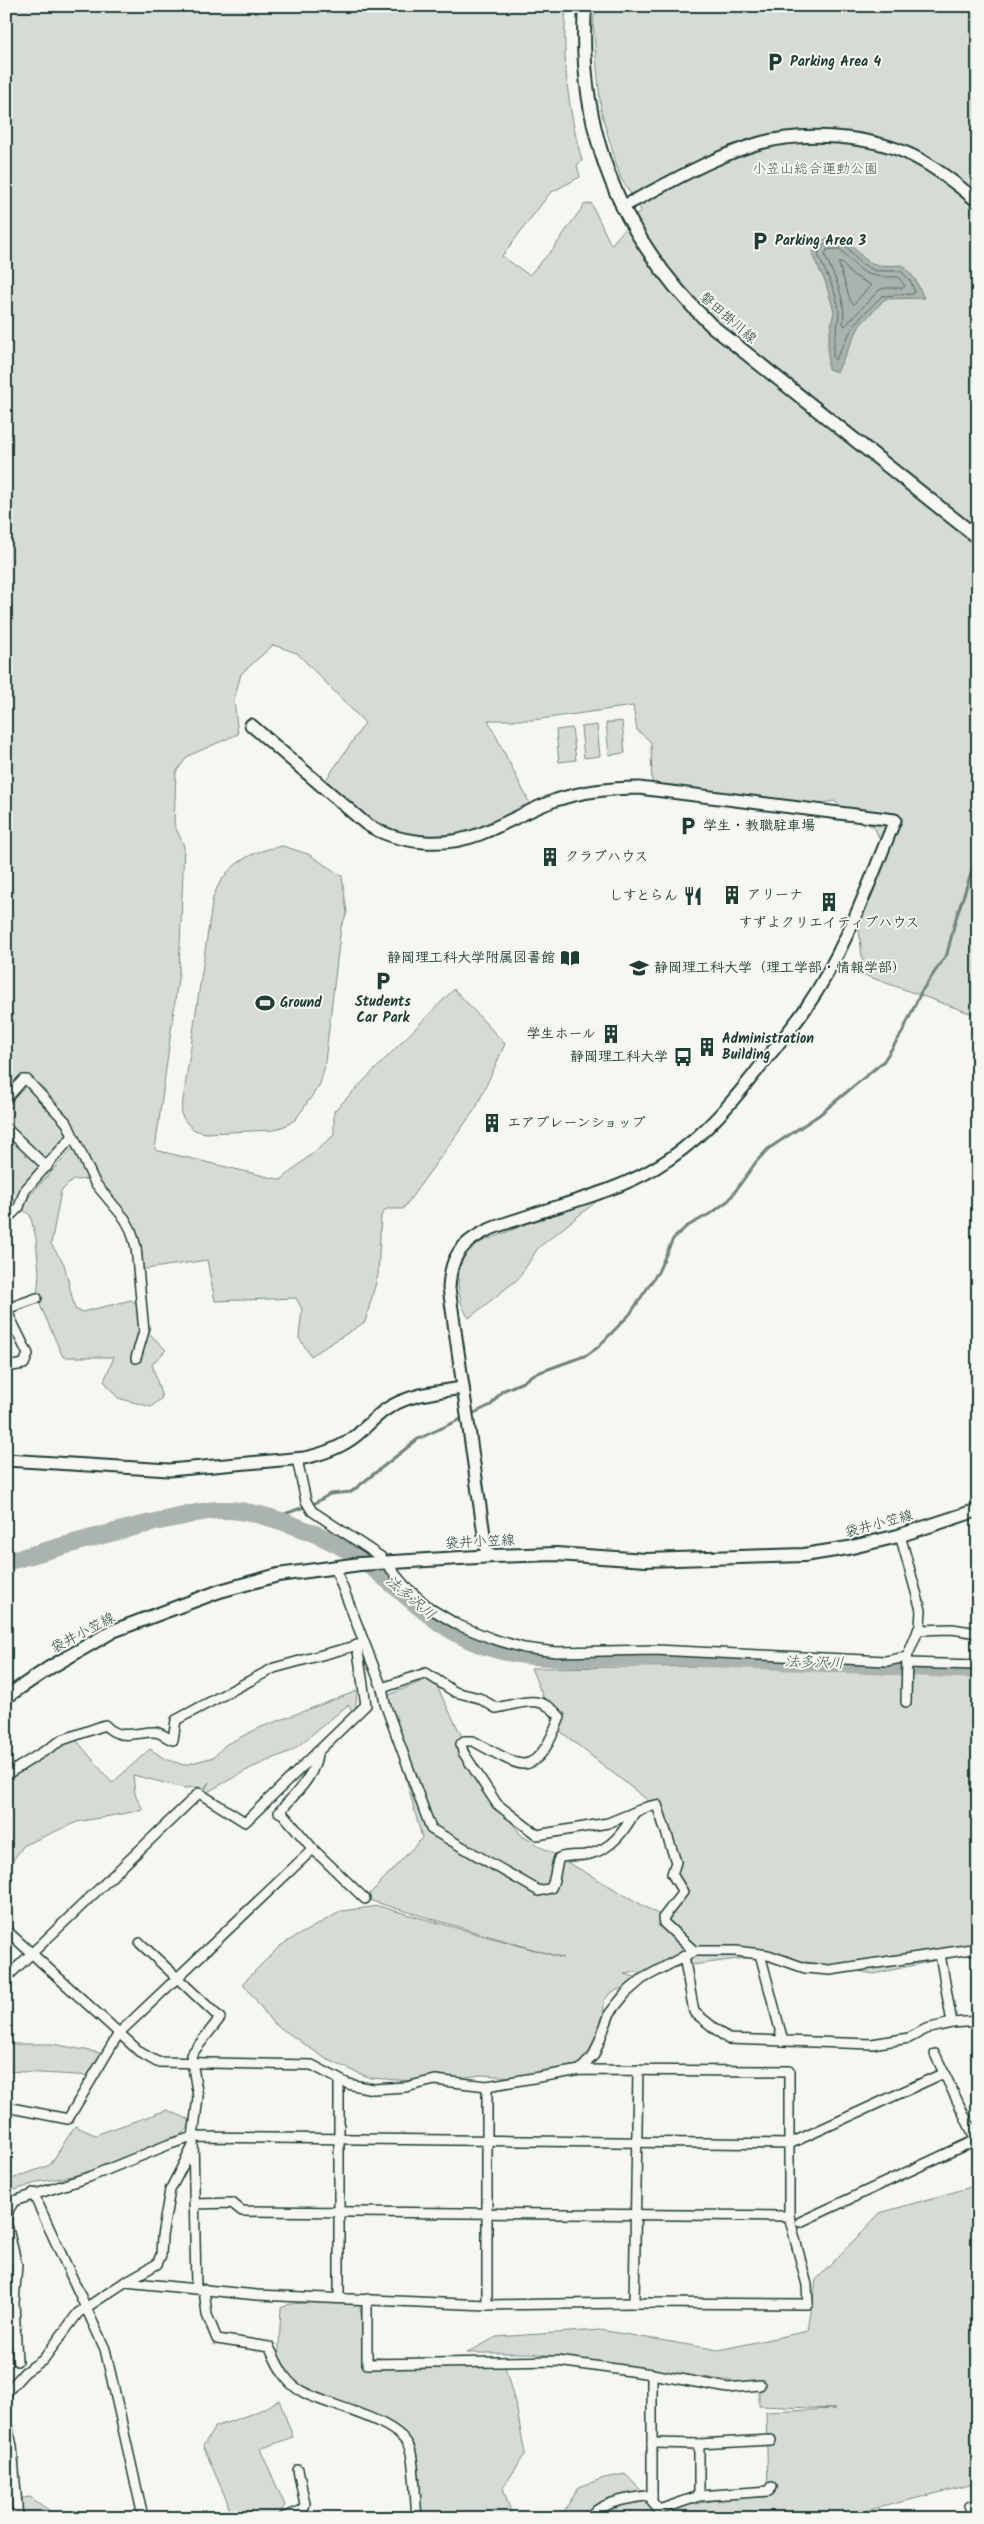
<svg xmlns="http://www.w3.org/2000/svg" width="984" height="2524" font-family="Kalam,'Klee One',sans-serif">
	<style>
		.green { fill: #d6dbd6; stroke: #7a8c85 }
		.water { fill: #aab3ae; stroke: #72847d }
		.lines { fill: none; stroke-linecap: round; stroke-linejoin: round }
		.shore { stroke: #576c65; stroke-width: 1 }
		.stream { stroke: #72847d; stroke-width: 3 }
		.river { stroke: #aab3ae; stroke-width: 18 }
		.minor-casing { stroke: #1f3d34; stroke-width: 12 }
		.tertiary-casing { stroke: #1f3d34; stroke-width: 15 }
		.secondary-casing { stroke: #1f3d34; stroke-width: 16 }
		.minor { stroke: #f6f6f2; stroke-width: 9 }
		.tertiary { stroke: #f6f6f2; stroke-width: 11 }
		.secondary { stroke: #f6f6f2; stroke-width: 12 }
		.labels { text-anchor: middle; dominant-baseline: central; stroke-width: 4; stroke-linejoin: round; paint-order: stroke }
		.poi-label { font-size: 14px; font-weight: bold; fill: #1f3d34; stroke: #f6f6f2; text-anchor: start }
		.park-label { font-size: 14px; fill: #445d54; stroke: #f6f6f2 }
		.street-label { font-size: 14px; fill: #1f3d34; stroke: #f6f6f2 }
		.water-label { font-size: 15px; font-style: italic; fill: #425a52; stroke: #f6f6f2 }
	</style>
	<rect width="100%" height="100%" fill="#f6f6f2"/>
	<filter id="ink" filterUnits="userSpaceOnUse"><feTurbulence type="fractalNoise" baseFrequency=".02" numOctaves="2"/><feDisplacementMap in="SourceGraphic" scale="10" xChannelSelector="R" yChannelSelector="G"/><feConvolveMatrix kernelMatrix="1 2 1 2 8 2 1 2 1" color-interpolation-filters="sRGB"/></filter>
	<g filter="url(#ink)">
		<!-- green -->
		<g class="green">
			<path d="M6 6H566C562 62 568 108 582 161L577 165 580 177 550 193 502 256 529 275 553 249 584 205 591 203 611 245 641 210 620 177 601 111 593 24 596 6H978V1016L864 975 857 911 881 842 874 827 858 819 834 801 795 808 652 790 651 742 637 730 633 706 533 720H488L533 810 460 840 391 836 321 787 365 723 297 653 273 645 241 674 234 700 238 734 188 756 176 772 174 824 184 846 179 972 155 1150 281 1180 334 1135V1111L454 989 505 1044 476 1108 403 1209H386L381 1216 378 1275 365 1322 311 1356 299 1338 302 1309 296 1298 215 1301 207 1260 139 1270 131 1230 92 1179 73 1180 61 1191 51 1244 64 1264 75 1309 82 1312 131 1300 142 1307 149 1333 166 1350 152 1364 162 1398 151 1407 118 1398 104 1381 114 1357H63L37 1298 39 1273 36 1238 30 1215 19 1207 76 1145 72 1138 6 1217Z"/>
			<polygon points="622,721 625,753 609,755 606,723"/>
			<polygon points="597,725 600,756 584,758 581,727"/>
			<polygon points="572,728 576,760 559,762 556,730"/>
			<path d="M283 846 308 854 342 876 347 913 341 927 324 1070 320 1084 296 1119 287 1125 274 1130 206 1133C192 1131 188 1126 181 1114L213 897C225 865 250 851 283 846Z"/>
			<path d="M597 1201 538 1248 519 1278 469 1318C455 1299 452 1260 475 1245 482 1241 492 1238 500 1235 532 1221 564 1210 597 1201Z"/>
			<polygon points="839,1665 978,1667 978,1951 874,1974 768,1955 624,1974 642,1979 610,1993 604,2001 603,2030 594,2055 572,2072 531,2078 481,2075 429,2082 370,2078 326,2059 272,2022 243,1983 280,1946 293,1938 342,1911 378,1906 563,1958 365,1899 422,1838 384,1697 432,1677 493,1798 522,1836 663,1917 683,1892 660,1810 556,1728 531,1668"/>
			<polygon points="357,1691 355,1716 348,1705 293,1750 251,1768 202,1795 209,1782 201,1793 197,1787 185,1788 133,1775 135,1794 143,1810 77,1822 24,1845 6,1870 6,1775 73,1736 112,1783 150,1749 165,1759 184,1765 214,1757 225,1745 259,1728"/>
			<polygon points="6,2044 53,2044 106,2054 94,2076 6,2071"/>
			<polygon points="167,2110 195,2122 170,2144 105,2170 39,2182 6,2193 6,2177 9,2180 50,2165 75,2126 95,2135"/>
			<polygon points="978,2185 978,2483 837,2518 560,2518 579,2487 604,2478 625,2474 660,2510 768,2491 766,2412 835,2409 759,2406 759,2385 531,2353 467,2353 496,2337 600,2330 719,2350 808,2331 816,2280 880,2213"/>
			<polygon points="359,2299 367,2357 505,2367 517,2410 525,2454 503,2488 513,2518 417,2518 410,2453 401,2436 302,2392 278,2366 281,2308 290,2304"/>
			<polygon points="279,2400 293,2437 260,2449 285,2505 277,2518 232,2518 227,2501 203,2446 215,2427 259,2411"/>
			<polygon points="30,2497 60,2518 6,2518 6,2501"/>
		</g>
		<!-- water -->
		<path class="water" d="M837 237H846C867 264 869 267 903 265L915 279 924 298 885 299 860 325 837 372 828 369V342L834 311 825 281 812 255 818 241Z"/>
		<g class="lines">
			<!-- shore -->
			<g class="shore">
				<path d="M838 242 844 243 859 262 875 271H901L911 282 915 292 913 294 882 296 856 322 835 360 833 358C832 342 839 326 839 311 837 291 825 272 818 255L822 245Z"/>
				<path d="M840 249C864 274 862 277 898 277L905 286 903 288H885L879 290 845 326 843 323C847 299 834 277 825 255L827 250Z"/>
				<polygon points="839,263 842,263 851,274 871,285 854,304 851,302"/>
			</g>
			<!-- stream -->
			<polyline class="stream" points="271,1519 315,1503 330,1494 351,1492 418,1439 491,1405 502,1391 523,1382 532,1375 587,1355 598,1347 630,1314 658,1272 673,1239 686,1227 713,1212 729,1200 756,1162 768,1149 819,1115 883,1062 902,1033 921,992 947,954 956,918 978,853"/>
			<!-- river -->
			<path class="river" d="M6 1562C62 1547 118 1529 174 1518 189 1515 205 1510 220 1510 259 1508 331 1537 363 1560 408 1594 440 1635 498 1650 550 1663 607 1656 661 1657 766 1659 872 1666 978 1670"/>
			<!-- minor casing -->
			<g class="minor-casing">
				<g id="minor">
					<polyline points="6,1099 23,1080 27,1080 67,1123 95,1183 125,1219 131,1230 136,1247 144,1331 136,1358"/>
					<polyline points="6,1128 47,1167"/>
					<polyline points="6,1220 19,1207 25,1190 72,1137"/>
					<polyline points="6,1309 37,1298"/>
					<polyline points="6,1310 28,1354 24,1364 6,1367"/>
					<polyline points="297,1459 306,1501 312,1511 381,1557 405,1586 431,1609 458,1625 493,1639 524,1648 556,1652 655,1650 886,1661 907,1657"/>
					<polyline points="900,1535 921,1610 920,1626 907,1657 906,1702"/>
					<path d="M335 1568 382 1688 385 1704 431 1829 539 1891 551 1888C556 1878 555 1868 559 1858 570 1854 580 1857 590 1854 613 1848 624 1831 635 1812"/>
					<polyline points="918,1630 952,1629 978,1633"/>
					<polyline points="907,1663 978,1665"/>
					<path d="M382 1688 426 1673 455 1692 479 1698 496 1708C522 1703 541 1693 560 1717 554 1732 542 1764 523 1764 512 1764 485 1747 473 1741H464L461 1744 463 1752 497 1804 537 1835 608 1823 647 1807 657 1805 676 1862 672 1874 683 1892 663 1918 664 1923 694 1951"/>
					<path d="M317 1752C317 1775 293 1796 279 1812L283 1814 313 1849 365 1899"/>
					<path d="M6 1775 62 1740 105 1725C120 1741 135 1732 154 1732 161 1732 166 1738 173 1740L176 1720 274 1668 362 1644"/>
					<polyline points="6,1930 141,2053 157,2062 312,2065 348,2084 373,2089 406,2087 435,2080 487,2086 580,2070 789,2071 789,2216 807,2285 808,2304 634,2303 487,2305 257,2295 125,2282 78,2313 43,2360 25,2372 6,2393"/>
					<polyline points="140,1943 220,2018 191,2055 198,2097 193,2137 196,2287"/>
					<polyline points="760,1954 783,2041"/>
					<polyline points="940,1954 952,2023"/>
					<polyline points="684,1956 694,2012 728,2039 872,2044 909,2038 926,2029 952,2023 978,2021"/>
					<polyline points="6,1978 199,1793 245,1822 366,1705 357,1645"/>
					<polyline points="935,2054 976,2140"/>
					<polyline points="580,2070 594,2055 610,2013 626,1993 642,1979 694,1951 736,1951 768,1955 805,1968 830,1970 972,1949 978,1951"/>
					<polyline points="487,2086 487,2305"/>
					<polyline points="6,2107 68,2119 119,2033 313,1849"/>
					<polyline points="33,2193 105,2349 142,2512"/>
					<polyline points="6,2200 14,2201 89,2177 170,2144 193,2137 789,2144 944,2073"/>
					<polyline points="14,2201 9,2209 6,2221 17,2265 14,2303 17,2361"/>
					<polyline points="194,2204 232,2203 242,2211 789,2216"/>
					<polyline points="800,2222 978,2139"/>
					<polyline points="125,2282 157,2264 161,2255 162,2236 170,2190 193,2146"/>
					<path d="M204 2289 207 2315 217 2339 269 2347C278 2364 284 2383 303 2392 327 2406 400 2419 410 2449 415 2466 415 2499 417 2518"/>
					<polyline points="339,2298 339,2080"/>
					<polyline points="367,2299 367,2364 558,2361 652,2374 728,2388 760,2385"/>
					<polyline points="634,2303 638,2070"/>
					<polyline points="652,2374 652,2502 659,2510 699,2496 769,2491 772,2487"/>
					<polyline points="6,2421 12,2446 18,2518"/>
					<polyline points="652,2443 699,2444 771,2440"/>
					<polyline points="699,2444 699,2496"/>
					<polyline points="970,2506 976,2518"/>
					<polyline points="282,2518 303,2510 305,2504 298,2470"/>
					<path d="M587 2518C605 2500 629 2499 652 2495"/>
				</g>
			</g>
			<!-- tertiary casing -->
			<g class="tertiary-casing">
				<g id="tertiary">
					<path d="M622 207C666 185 711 157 760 143 804 131 871 135 913 156 937 168 957 184 978 202"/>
					<path d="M251 725 366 824C398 844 444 848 480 834 506 824 530 809 556 800 584 791 611 788 639 788L895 820C869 883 845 951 806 1008 791 1030 772 1051 755 1073 726 1110 696 1144 655 1168 616 1191 570 1202 528 1216 505 1224 481 1229 464 1246 452 1258 450 1273 449 1288L487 1556"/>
					<path d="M6 1460 169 1470 304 1458C323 1454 341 1448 357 1435 366 1427 375 1417 385 1410 408 1394 436 1392 463 1388"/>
				</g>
			</g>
			<!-- secondary casing -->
			<g class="secondary-casing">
				<g id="secondary">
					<path d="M585 6C577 132 621 239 712 326L978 538"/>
					<polyline points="6,1697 49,1668 113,1631 220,1591 278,1575 360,1564 494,1556 556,1554 646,1560 804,1555 848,1548 898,1536 978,1510"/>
				</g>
			</g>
			<!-- minor -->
			<use href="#minor" class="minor"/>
			<!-- tertiary -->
			<use href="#tertiary" class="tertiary"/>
			<!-- secondary -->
			<use href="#secondary" class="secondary"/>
		</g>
	</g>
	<!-- icons -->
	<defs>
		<g id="parking-bare" transform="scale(1.5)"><path d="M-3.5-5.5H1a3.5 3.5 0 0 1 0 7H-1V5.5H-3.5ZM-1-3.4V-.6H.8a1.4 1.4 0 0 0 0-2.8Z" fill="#1f3d34" stroke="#f6f6f2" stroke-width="2.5" paint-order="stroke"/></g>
		<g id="building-bare" transform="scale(1.5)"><path d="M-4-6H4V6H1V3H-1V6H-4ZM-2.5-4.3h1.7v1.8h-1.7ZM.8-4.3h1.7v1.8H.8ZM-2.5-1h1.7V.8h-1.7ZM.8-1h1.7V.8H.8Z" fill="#1f3d34" stroke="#f6f6f2" stroke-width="2.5" paint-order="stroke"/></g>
		<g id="restaurant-bare" transform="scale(1.5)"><path d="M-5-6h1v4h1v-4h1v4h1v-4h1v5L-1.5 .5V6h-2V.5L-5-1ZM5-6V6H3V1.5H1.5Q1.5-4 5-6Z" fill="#1f3d34" stroke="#f6f6f2" stroke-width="2.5" paint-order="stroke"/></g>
		<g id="library-bare" transform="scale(1.5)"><path d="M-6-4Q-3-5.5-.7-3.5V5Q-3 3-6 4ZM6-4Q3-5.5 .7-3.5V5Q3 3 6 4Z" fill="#1f3d34" stroke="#f6f6f2" stroke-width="2.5" paint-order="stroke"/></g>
		<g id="university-bare" transform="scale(1.5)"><path d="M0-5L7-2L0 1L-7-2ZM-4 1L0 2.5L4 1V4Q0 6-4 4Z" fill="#1f3d34" stroke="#f6f6f2" stroke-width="2.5" paint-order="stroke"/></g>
		<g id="stadium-bare" transform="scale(1.5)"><path d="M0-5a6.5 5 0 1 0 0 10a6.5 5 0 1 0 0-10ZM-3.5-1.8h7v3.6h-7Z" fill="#1f3d34" stroke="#f6f6f2" stroke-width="2.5" paint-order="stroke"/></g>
		<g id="bus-bare" transform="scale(1.5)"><path d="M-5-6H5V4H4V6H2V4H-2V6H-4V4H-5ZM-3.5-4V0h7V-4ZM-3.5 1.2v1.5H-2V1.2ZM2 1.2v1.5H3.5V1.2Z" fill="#1f3d34" stroke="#f6f6f2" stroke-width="2.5" paint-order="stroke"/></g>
	</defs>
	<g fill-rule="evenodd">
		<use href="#parking-bare" x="775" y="62"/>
		<use href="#parking-bare" x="760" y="241"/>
		<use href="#parking-bare" x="688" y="826"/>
		<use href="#building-bare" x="550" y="857"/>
		<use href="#building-bare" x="732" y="895"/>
		<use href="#restaurant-bare" x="693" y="896"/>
		<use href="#building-bare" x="829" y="902"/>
		<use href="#library-bare" x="570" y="958"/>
		<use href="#university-bare" x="639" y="968"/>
		<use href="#parking-bare" x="383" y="981"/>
		<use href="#stadium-bare" x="265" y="1003"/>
		<use href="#building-bare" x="611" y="1034"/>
		<use href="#building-bare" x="707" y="1047"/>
		<use href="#bus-bare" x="683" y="1057"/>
		<use href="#building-bare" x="492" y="1123"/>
	</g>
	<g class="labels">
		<!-- poi labels -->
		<g class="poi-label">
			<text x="790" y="62">Parking Area 4</text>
			<text x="775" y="241">Parking Area 3</text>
			<text x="703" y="826">学生・教職駐車場</text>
			<text x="565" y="857">クラブハウス</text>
			<text x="747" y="895">アリーナ</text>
			<text x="678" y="896" text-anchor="end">しすとらん</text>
			<text x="829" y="923" text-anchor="middle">すずよクリエイティブハウス</text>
			<text x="555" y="958" text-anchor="end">静岡理工科大学附属図書館</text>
			<text x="654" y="968">静岡理工科大学（理工学部・情報学部）</text>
			<text x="383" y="1002" text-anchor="middle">Students<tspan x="383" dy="16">Car Park</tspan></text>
			<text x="280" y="1003">Ground</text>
			<text x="596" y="1034" text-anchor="end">学生ホール</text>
			<text x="722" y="1039">Administration<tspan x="722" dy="16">Building</tspan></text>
			<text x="668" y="1057" text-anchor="end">静岡理工科大学</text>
			<text x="507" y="1123">エアプレーンショップ</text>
		</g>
		<!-- park labels -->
		<g class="park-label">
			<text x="815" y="169">小笠山総合運動公園</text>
		</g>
		<!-- street labels -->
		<g class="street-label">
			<text transform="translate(728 318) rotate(41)">磐田掛川線</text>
			<text transform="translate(879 1524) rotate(-15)">袋井小笠線</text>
			<text transform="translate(480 1542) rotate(-3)">袋井小笠線</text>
			<text transform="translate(83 1633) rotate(-28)">袋井小笠線</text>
		</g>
		<!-- water labels -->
		<g class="water-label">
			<text transform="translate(410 1598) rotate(40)">法多沢川</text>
			<text transform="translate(814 1663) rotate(2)">法多沢川</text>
		</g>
	</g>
	<!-- margin -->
	<rect width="984" height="2524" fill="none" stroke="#f6f6f2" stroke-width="25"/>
	<rect x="12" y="12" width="959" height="2499" fill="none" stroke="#1f3d34" stroke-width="2" filter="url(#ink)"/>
</svg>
